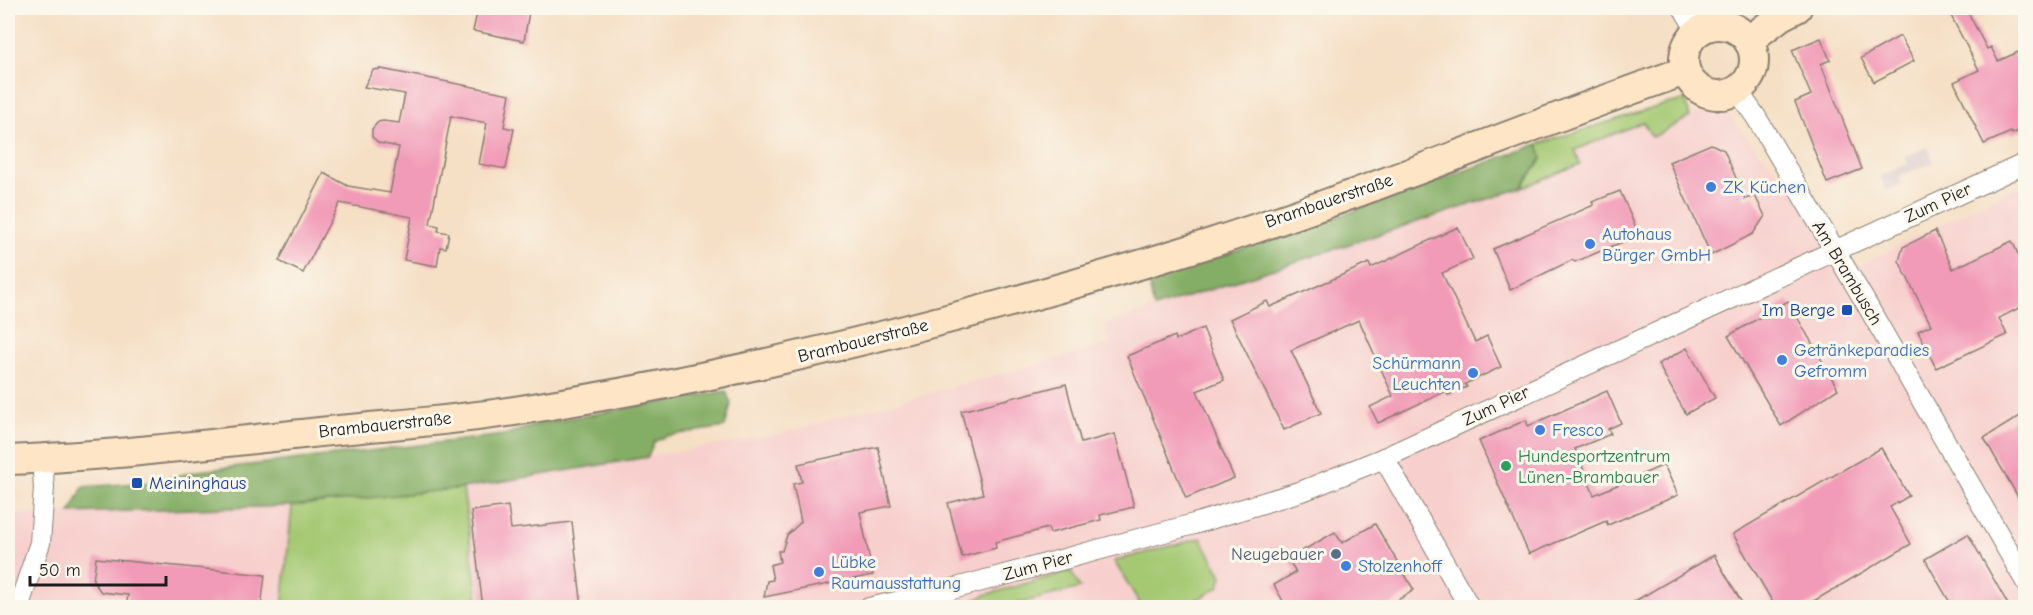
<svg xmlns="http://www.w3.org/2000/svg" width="2033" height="615" font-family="'Comic Neue',sans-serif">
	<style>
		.built { fill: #f7d0cd }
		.industrial { fill: #d2bec3 }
		.green { fill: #a5c973; stroke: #607248; stroke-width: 1.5 }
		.forest { fill: #84ad65; stroke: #506440; stroke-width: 1.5 }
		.building { fill: #f29bb8 }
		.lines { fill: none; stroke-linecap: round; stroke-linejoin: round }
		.minor-casing { stroke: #887e70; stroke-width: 22 }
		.secondary-casing { stroke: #887e70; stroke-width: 32 }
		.minor { stroke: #fff; stroke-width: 20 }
		.secondary { stroke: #fee5c5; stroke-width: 28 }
		.shop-dot { fill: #3f7fe0; stroke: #fbf7ec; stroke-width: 2 }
		.transit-dot { fill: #1a4fb4; stroke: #fbf7ec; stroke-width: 2 }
		.leisure-dot { fill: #2e9e5b; stroke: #fbf7ec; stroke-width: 2 }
		.service-dot { fill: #5c6f8a; stroke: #fbf7ec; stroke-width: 2 }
		.labels { text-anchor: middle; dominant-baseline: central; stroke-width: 6; stroke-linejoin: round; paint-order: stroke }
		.shop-label { font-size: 18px; fill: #366cbe; stroke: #fbf7ec; text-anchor: start }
		.street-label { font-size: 18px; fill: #1c1c1c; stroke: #fbf7ec }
		.transit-label { font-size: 18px; fill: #164399; stroke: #fbf7ec; text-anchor: end }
		.leisure-label { font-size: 18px; fill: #27864d; stroke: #fbf7ec; text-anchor: start }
		.service-label { font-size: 18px; fill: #4e5e75; stroke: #fbf7ec; text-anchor: end }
	</style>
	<rect width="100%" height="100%" fill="#fbf7ec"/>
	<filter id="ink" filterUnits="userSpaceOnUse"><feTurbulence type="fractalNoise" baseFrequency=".0167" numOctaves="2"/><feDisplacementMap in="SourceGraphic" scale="12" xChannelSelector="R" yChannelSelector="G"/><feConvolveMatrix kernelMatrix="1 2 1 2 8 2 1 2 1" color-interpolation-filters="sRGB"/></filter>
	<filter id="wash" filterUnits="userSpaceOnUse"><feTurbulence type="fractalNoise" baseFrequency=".008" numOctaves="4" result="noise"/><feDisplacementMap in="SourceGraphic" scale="24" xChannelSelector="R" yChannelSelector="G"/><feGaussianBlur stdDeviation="1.35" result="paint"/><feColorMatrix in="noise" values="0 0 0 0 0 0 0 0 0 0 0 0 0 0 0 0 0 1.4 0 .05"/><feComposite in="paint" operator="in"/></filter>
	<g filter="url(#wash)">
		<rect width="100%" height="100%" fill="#f5dfc5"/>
		<!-- built -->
		<polygon class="built" points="1718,103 1858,266 2025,182 2025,607 8,608 8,514 292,506 463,488 775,435 1109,344 1104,325 1371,236 1521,188 1580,164 1574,151 1643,122 1652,137"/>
		<!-- industrial -->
		<polygon class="industrial" points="1928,147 1934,162 1899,176 1902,185 1886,191 1880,176 1908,164 1905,156"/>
		<!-- green -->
		<g class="green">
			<polygon points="1685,100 1690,117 1655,136 1652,137 1643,122 1575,150 1580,164 1521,188 1542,159 1538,144 1666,104"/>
			<polygon points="463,488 479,607 282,608 292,506"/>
			<polygon points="1201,538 1222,576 1219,587 1185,607 1142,607 1114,561"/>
			<polygon points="1071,571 1080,588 1008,606 1008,607 968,607 969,603 985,595"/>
		</g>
		<!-- forest -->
		<g class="forest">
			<polygon points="1538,144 1542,158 1521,188 1154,308 1148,280 1334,218"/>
			<polygon points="726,391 731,404 725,427 666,436 654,442 648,457 463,488 292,506 70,513 83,487 152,482 198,471 504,435 543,423"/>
		</g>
		<g id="blocks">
			<!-- building -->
			<g class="building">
				<polygon points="478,8 504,8 529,12 524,41 473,31"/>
				<polygon points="1947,8 1966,8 1987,49 1991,47 1998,61 2025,49 2025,128 2012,134 2011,132 1984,144 1954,82 1979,70"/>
				<polygon points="1900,36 1914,61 1874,82 1861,58"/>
				<polygon points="1821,38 1830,60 1821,64 1862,169 1827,183 1795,102 1811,95 1792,50"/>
				<polygon points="381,69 510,94 504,127 514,129 506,169 479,164 487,123 451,116 430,224 439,226 438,231 449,233 446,248 440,247 437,266 404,260 412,217 340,203 303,273 279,261 324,173 348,186 390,193 399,147 379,143 372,137 372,129 378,122 383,121 399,123 405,94 364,87 373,70"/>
				<polygon points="1711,144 1724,150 1745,199 1755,196 1765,216 1753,234 1711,255 1669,162"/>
				<polygon points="1620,191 1639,235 1575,262 1572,260 1510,290 1493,249 1594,205 1592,202"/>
				<polygon points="1458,227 1473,259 1442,273 1475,342 1487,336 1501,367 1465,384 1467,387 1448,395 1446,391 1378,423 1370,407 1393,396 1359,320 1291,350 1321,413 1284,430 1230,319 1267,301 1270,307 1369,263 1371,268"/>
				<polygon points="1935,231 1953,269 2012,241 2025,269 2025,305 1999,318 2007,335 1936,368 1918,331 1931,325 1899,261 1903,247"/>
				<polygon points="1788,301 1838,389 1781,426 1728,336"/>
				<polygon points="1203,328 1224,380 1197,391 1234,478 1186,498 1127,356 1175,336 1176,340"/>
				<polygon points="1687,348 1715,398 1686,414 1658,364"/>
				<polygon points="1066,384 1081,443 1115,434 1134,507 1100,515 1101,520 1050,533 1048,528 995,542 996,548 962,557 948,503 983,494 961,411"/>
				<polygon points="1607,391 1621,423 1608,429 1611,434 1575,449 1594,495 1664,465 1678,495 1608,525 1606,521 1529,554 1479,441 1526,420 1528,426"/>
				<polygon points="2025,413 2025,509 1984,438"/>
				<polygon points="878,447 891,506 860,512 873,575 764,597 767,581 773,580 770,565 780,562 778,551 782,551 787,535 801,522 793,484 802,482 798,464"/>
				<polygon points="1881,448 1909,496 1890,507 1911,544 1802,608 1776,608 1733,534"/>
				<polygon points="508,506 511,529 572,522 582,608 483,608 471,511"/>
				<polygon points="1375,524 1414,590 1385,608 1287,608 1274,585 1296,572 1288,559 1335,532 1342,543"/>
				<polygon points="1968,534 2010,608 1953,608 1925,559"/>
				<polygon points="1714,555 1745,608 1623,608"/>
				<polygon points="96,558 265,575 261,608 126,608 128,595 101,592 93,581"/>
			</g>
		</g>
	</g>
	<g filter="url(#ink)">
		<use href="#blocks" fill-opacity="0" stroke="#887e70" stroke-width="1.5"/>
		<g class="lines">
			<!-- minor casing -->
			<g class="minor-casing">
				<g id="minor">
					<polyline points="1683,8 1698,32"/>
					<polyline points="1737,90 1756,117 1863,298 2026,582"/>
					<polyline points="1384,458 1470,608"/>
					<polyline points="18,608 40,543 44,488 42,459"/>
					<polyline points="869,608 945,591 1194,524 1305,490 1384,458 2026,163"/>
				</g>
			</g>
			<!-- secondary casing -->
			<g class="secondary-casing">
				<g id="secondary">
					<circle cx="1719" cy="60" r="35"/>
					<polyline points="1748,41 1781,16 1797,8"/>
					<path d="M8 460C109 456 210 444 311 433 382 425 456 421 527 409 759 372 987 313 1211 243 1371 192 1526 126 1685 71"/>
				</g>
			</g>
			<!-- minor -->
			<use href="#minor" class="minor"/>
			<!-- secondary -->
			<use href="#secondary" class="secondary"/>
		</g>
	</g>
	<!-- markers -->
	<g class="shop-dot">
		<circle cx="1711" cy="187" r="6"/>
		<circle cx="1590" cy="244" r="6"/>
		<circle cx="1782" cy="360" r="6"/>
		<circle cx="1473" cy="373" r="6"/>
		<circle cx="1540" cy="430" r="6"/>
		<circle cx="1346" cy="566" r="6"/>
		<circle cx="819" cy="572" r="6"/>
	</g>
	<g class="transit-dot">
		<rect x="1841" y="304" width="12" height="12" rx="3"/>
		<rect x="131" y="477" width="12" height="12" rx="3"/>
	</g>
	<circle class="leisure-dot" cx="1506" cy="466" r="6"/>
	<circle class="service-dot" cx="1336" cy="554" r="6"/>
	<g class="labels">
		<!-- shop labels -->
		<g class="shop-label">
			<text x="1723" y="187">ZK Küchen</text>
			<text x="1602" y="234">Autohaus<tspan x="1602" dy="21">Bürger GmbH</tspan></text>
			<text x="1794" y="350">Getränkeparadies<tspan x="1794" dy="21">Gefromm</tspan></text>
			<text x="1461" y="363" text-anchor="end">Schürmann<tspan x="1461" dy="21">Leuchten</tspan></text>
			<text x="1552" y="430">Fresco</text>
			<text x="831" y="562">Lübke<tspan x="831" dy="21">Raumausstattung</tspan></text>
			<text x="1358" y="566">Stolzenhoff</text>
		</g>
		<!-- street labels -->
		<g class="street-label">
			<text transform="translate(1329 201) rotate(-19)">Brambauerstraße</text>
			<text transform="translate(1938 203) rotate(-25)">Zum Pier</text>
			<text transform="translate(1847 273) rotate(59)">Am Brambusch</text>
			<text transform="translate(863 341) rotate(-14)">Brambauerstraße</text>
			<text transform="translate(1496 406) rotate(-25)">Zum Pier</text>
			<text transform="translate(385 425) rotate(-6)">Brambauerstraße</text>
			<text transform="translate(1038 566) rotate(-15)">Zum Pier</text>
		</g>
		<!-- transit labels -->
		<g class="transit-label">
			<text x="1835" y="310">Im Berge</text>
			<text x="149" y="483" text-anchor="start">Meininghaus</text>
		</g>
		<!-- leisure labels -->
		<g class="leisure-label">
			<text x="1518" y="456">Hundesportzentrum<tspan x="1518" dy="21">Lünen-Brambauer</tspan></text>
		</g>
		<!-- service labels -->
		<g class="service-label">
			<text x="1324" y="554">Neugebauer</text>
		</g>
	</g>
	<!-- margin -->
	<rect width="2033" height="615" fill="none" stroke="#fbf7ec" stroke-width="30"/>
	<!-- scale -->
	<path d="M30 576v9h136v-9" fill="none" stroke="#1c1c1c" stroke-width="3"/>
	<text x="39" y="576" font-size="18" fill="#1c1c1c" stroke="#fbf7ec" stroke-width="4.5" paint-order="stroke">50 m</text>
</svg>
